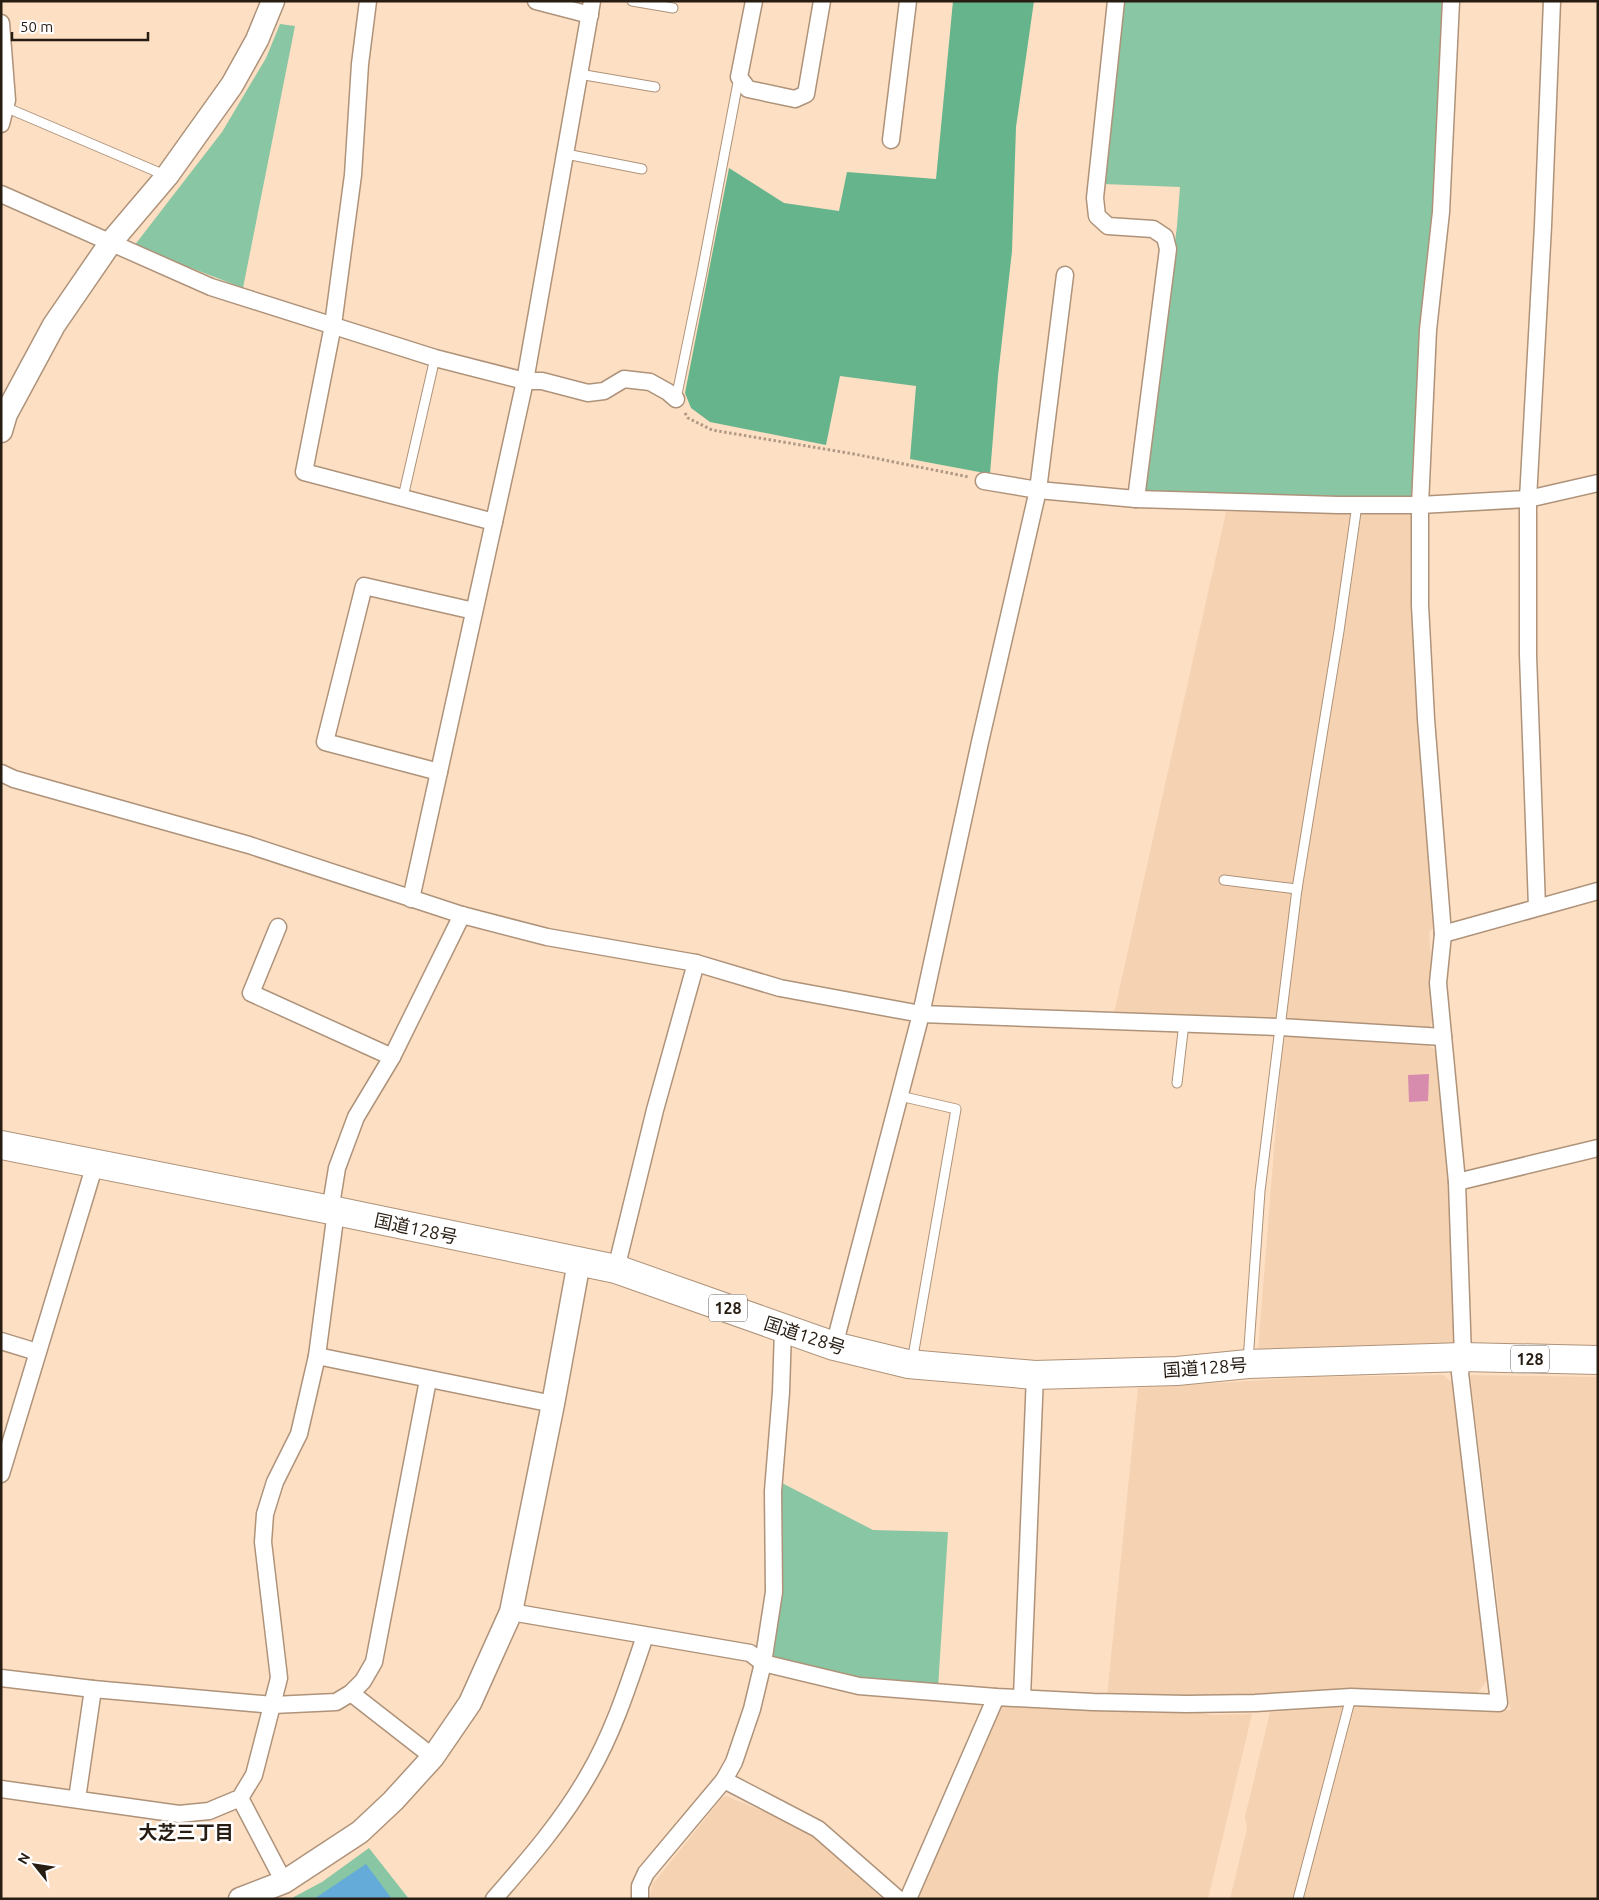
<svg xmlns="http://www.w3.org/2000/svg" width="1599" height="1900" font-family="Ubuntu,'Noto Sans JP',sans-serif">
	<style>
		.built { fill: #f5d2b1 }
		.green { fill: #89c6a4 }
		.forest { fill: #65b48b }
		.water { fill: #64abda }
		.building { fill: #d78cae }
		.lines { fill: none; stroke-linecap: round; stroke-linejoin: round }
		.lane-casing { stroke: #ae937a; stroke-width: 11 }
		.street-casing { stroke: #ae937a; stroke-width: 19 }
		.secondary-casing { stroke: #ae937a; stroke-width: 25 }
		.highway-casing { stroke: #ae937a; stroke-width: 30 }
		.path { stroke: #b09984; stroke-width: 3; stroke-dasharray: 2.5 2.5; stroke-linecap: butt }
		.lane { stroke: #fff; stroke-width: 9 }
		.street { stroke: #fff; stroke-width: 16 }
		.secondary { stroke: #fff; stroke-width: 22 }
		.highway { stroke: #fff; stroke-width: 28 }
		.labels { text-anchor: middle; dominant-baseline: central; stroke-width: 5; stroke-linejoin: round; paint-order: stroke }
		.shield { fill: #fff; stroke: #68615a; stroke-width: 1 }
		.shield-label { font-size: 16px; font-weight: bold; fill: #281d13 }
		.street-label { font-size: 18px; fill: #281d13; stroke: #fff }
		.neighbourhood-label { font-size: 19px; font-weight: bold; fill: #281d13; stroke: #fff }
	</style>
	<rect width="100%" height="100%" fill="#fddfc4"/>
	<!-- built -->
	<g class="built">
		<polygon points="1349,511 1412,513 1410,578 1423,770 1438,925 1429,932 1435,1016 1429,1028 1114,1013 1226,512"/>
		<polygon points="1283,1036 1429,1046 1442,1054 1458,1337 1454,1345 1377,1346 1258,1351"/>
		<polygon points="1444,1375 1453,1384 1489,1678 1476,1695 1225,1699 1107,1697 1138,1388 1311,1377"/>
		<polygon points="1470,1375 1598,1377 1598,1899 1230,1899 1247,1829 1245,1817 1270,1712 1345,1707 1511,1710 1505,1687 1497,1596"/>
		<polygon points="1004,1702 1187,1709 1211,1715 1252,1714 1208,1899 913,1899 994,1713"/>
		<polygon points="726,1796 810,1830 882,1899 650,1899 652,1885 722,1798"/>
	</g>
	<!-- green -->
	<g class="green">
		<polygon points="1123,1 1446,1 1437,213 1424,286 1413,498 1355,498 1148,493 1144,489 1177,226 1180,187 1103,184"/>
		<polygon points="280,24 295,26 243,288 134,246 222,132 266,58"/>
		<polygon points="780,1482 873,1530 948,1532 938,1688 858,1682 772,1659 782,1585"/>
		<polygon points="369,1848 409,1899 290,1899 322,1882"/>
	</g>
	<!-- forest -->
	<polygon class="forest" points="953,1 1034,1 1016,127 1012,251 998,376 990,474 910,459 916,386 840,376 826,445 710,422 691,408 685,393 729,168 784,203 839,211 847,172 936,179"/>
	<!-- water -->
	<polygon class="water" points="366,1864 392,1899 314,1899"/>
	<!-- building -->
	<polygon class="building" points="1429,1074 1428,1101 1409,1102 1408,1075"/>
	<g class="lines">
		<!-- lane casing -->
		<g class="lane-casing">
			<g id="lane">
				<polyline points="632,1 673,8"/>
				<polyline points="579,74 655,87"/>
				<polyline points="5,107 167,176"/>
				<polyline points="566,154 642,169"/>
				<polyline points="676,399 702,272 739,77"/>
				<polyline points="403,497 435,358"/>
				<polyline points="1224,880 1297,889"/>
				<polyline points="1177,1083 1184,1023"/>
				<polyline points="900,1096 956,1109 912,1362"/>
				<polyline points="1248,1361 1260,1191 1297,889 1339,631 1357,505"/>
				<polyline points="1298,1899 1351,1697"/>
			</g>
		</g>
		<!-- street casing -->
		<g class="street-casing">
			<g id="street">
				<polyline points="368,1 360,64 353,175 333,325 304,472 494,522"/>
				<polyline points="536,1 590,15"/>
				<polyline points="754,1 739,77 748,89 795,99 806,94 822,1"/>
				<polyline points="1116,1 1095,198 1097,216 1108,226 1153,229 1165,237 1168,249 1136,499"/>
				<polyline points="1,23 7,100 1,124"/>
				<polyline points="891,140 908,1"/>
				<polyline points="1,194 211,287 435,358 525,381 542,381 588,393 604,391 624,379 650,382 668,392 676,399"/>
				<polyline points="984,481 1038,490 1136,499 1338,505 1420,505 1528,499 1598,483"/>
				<polyline points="439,772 325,742 364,586 474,611"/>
				<polyline points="1,773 14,779 249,845 462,915 547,937 696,963 780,988 921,1014 1280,1027 1443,1037"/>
				<polyline points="411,899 525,381 592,1"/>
				<polyline points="1537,907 1528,655 1528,499 1543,226 1552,1"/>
				<polyline points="278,927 251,993 392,1057"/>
				<polyline points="1443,934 1598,891"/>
				<polyline points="1457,1182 1598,1148"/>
				<polyline points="616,1269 655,1110 696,963"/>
				<polyline points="1,1341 37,1352"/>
				<polyline points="834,1346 921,1014 980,742 1038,490 1065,275"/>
				<polyline points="317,1356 553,1404"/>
				<polyline points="1,1474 95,1164"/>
				<polyline points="511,1612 750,1653 763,1663 859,1686 996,1697 1093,1702 1186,1704 1255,1703 1351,1697 1499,1703 1460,1373 1463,1357 1457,1182 1438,983 1443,934 1426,719 1420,605 1420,505 1428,330 1441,212 1451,1"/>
				<polyline points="1,1678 93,1689 273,1705 336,1702 351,1693 363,1681 374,1662 428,1380"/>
				<polyline points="351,1693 433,1757"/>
				<polyline points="1022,1697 1035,1375"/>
				<polyline points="724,1780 818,1829 898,1899"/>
				<polyline points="1,1789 179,1814 209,1811 240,1798 254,1775 279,1678 263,1542 265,1514 275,1482 299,1434 317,1356 336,1211 332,1199 337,1168 356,1117 392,1057 462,915"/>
				<polyline points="240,1798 284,1882"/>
				<polyline points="77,1799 93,1689"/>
				<path d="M494 1899C529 1859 563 1820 589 1774 614 1731 629 1683 645 1636"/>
				<polyline points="640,1899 640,1886 646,1873 724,1780 734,1762 752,1709 763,1663 774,1592 773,1491 781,1392 783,1329"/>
				<polyline points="908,1899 996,1697"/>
			</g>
		</g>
		<!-- secondary casing -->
		<g class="secondary-casing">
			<g id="secondary">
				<polyline points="1,431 6,414 54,325 111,242 167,176 232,85 257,40 273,1"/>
				<polyline points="240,1899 284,1882 360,1832 393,1801 433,1757 470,1703 511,1612 553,1404 579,1262"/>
			</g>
		</g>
		<!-- highway casing -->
		<g class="highway-casing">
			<polyline id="highway" points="1,1145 336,1211 616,1269 834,1346 908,1364 1035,1375 1177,1371 1248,1364 1463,1357 1598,1360"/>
		</g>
		<!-- path -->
		<polyline class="path" points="685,413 688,418 712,430 854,454 969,477"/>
		<!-- lane -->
		<use href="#lane" class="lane"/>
		<!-- street -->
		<use href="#street" class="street"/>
		<!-- secondary -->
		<use href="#secondary" class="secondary"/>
		<!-- highway -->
		<use href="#highway" class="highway"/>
	</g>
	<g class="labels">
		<!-- shield labels -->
		<g class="shield">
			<rect x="709" y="1294.5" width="38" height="27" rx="4"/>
			<rect x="1511" y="1345.5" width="38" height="27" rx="4"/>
		</g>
		<g class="shield-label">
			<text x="728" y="1308">128</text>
			<text x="1530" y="1359">128</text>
		</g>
		<!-- street labels -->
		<g class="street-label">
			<text transform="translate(416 1228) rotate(12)">国道128号</text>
			<text transform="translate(805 1335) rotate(18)">国道128号</text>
			<text transform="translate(1205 1367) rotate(-4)">国道128号</text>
		</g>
		<!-- neighbourhood labels -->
		<g class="neighbourhood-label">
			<text x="186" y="1832">大芝三丁目</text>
		</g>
	</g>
	<!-- border -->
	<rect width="1599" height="1900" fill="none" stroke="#281d13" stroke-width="5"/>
	<!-- north arrow -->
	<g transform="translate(35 1865) rotate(300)" stroke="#ffffff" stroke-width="4" paint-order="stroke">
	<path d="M0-4L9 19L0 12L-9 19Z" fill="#281d13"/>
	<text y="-8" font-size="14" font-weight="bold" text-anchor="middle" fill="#281d13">N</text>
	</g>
	<!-- scale -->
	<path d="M12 32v8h136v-8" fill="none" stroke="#281d13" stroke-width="2.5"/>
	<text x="20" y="32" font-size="15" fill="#281d13" stroke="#ffffff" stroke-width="4" paint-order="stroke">50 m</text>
</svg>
